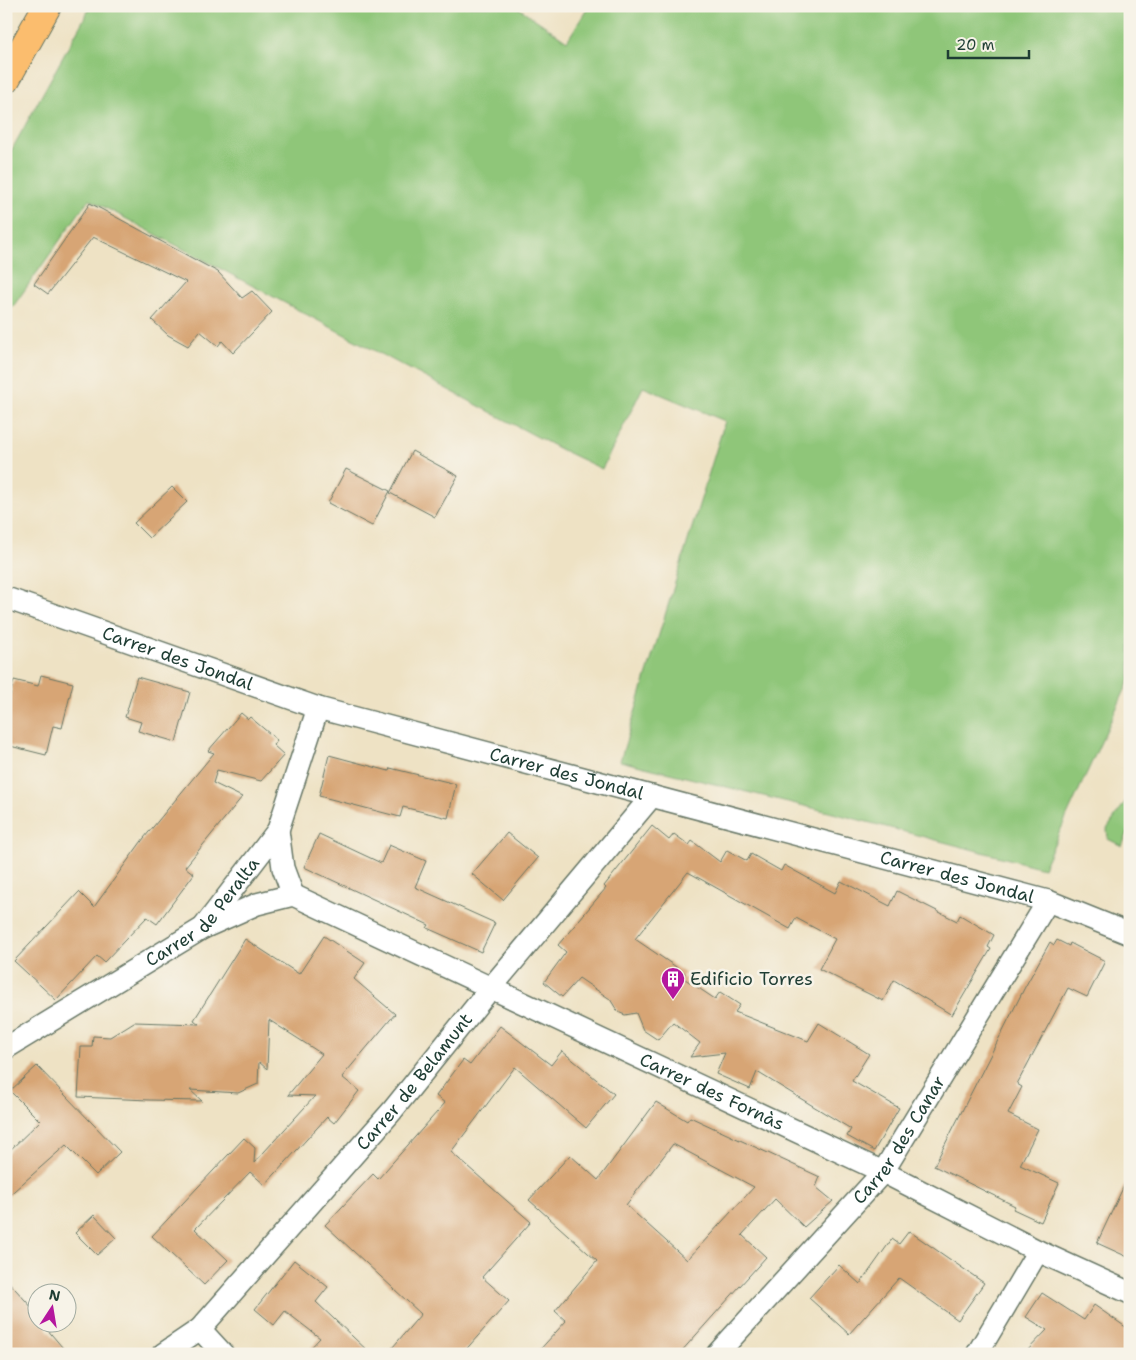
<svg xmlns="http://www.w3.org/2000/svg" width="1136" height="1360" font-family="'Shantell Sans',sans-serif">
	<rect width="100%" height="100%" fill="#f7f3e8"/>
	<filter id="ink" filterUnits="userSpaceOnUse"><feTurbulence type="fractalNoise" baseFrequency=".02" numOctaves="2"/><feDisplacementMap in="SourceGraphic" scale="10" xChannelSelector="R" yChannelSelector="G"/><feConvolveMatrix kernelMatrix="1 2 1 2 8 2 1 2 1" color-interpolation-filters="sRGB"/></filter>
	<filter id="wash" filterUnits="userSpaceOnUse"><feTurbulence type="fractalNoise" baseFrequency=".0096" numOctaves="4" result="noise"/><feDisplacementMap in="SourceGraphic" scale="20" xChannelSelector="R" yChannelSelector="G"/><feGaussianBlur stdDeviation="1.12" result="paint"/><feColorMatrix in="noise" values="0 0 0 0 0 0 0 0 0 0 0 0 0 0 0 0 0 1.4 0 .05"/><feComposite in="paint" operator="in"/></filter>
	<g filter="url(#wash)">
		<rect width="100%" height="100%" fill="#eee2c4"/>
		<g fill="#8fc679" stroke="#578256">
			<path d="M 91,6 L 516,6 L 567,41 L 589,6 L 1130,6 L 1130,679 L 1043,868 L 829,812 L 620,761 L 725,421 L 643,387 L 602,469 L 562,450 L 89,199 L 12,308 L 6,305 L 6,160 Z"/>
			<path d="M 1130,795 L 1130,828 L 1122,846 L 1108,839 L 1107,829 Z"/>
		</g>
		<g id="blocks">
			<g fill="#d7a574" fill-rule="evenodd">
				<path d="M 90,203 L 218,272 L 242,298 L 252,291 L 272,312 L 233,353 L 222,341 L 218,346 L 200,331 L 188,346 L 168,335 L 152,320 L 186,282 L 93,237 L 48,294 L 34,284 Z"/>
				<path d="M 412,451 L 458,476 L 435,517 L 390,493 Z"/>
				<path d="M 346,469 L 390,491 L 372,526 L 328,503 Z"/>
				<path d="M 172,487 L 187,502 L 149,538 L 134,523 Z"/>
				<path d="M 41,675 L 73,683 L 62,728 L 53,726 L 46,755 L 6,745 L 6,710 L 14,680 L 38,686 Z"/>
				<path d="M 137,677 L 190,692 L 176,742 L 138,731 L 141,722 L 125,717 Z"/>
				<path d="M 241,713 L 248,719 L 250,717 L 277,740 L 273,745 L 284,755 L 261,781 L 217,770 L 213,783 L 242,797 L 185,867 L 194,874 L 157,924 L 147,917 L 104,962 L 97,956 L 56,1000 L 14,961 L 79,892 L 94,907 L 144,838 L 214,753 L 208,751 Z"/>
				<path d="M 329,755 L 389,771 L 390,768 L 456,784 L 448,818 L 403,807 L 400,817 L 319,796 Z"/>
				<path d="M 652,826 L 669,840 L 674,834 L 689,845 L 692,841 L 720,862 L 727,850 L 747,861 L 751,854 L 781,871 L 784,865 L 835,893 L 841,881 L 890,906 L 897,891 L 957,921 L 960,915 L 994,935 L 988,947 L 991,949 L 952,1015 L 894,980 L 883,1001 L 819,969 L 835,939 L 796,918 L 790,929 L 688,872 L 635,939 L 685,973 L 682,977 L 715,999 L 720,992 L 740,1005 L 735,1012 L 808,1041 L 819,1023 L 869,1054 L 852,1081 L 899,1108 L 874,1151 L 847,1136 L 851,1129 L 757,1072 L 750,1089 L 716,1074 L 725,1053 L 690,1057 L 700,1043 L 673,1022 L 658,1040 L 643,1030 L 636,1013 L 625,1015 L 618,1012 L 610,999 L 579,978 L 562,997 L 544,982 L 566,952 L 558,945 L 606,888 L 604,886 Z"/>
				<path d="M 507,833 L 538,858 L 503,900 L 472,874 Z"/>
				<path d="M 319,834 L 381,863 L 389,845 L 426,861 L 415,887 L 495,923 L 481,952 L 427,928 L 429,925 L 304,867 Z"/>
				<path d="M 324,936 L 365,963 L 354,979 L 395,1014 L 342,1077 L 359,1091 L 334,1123 L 327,1117 L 265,1185 L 250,1172 L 195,1229 L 228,1260 L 204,1285 L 152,1236 L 244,1138 L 255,1148 L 254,1163 L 315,1096 L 288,1095 L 322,1054 L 269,1020 L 267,1069 L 259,1062 L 258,1084 L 238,1093 L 190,1090 L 202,1101 L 149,1100 L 78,1097 L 81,1047 L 92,1047 L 93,1036 L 110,1037 L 134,1022 L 199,1024 L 194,1020 L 245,939 L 299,974 Z"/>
				<path d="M 1057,940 L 1069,946 L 1070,943 L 1105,961 L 1087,997 L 1068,988 L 1017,1084 L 1022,1087 L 1008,1114 L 1038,1129 L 1020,1165 L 1059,1183 L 1041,1222 L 1013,1209 L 1015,1206 L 934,1166 L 1025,987 L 1050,942 L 1054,945 Z"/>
				<path d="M 500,1026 L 551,1065 L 562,1051 L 614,1094 L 586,1128 L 515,1067 L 451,1152 L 531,1222 L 482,1277 L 509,1301 L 462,1354 L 387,1354 L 421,1314 L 325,1225 L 373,1174 L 378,1179 L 445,1103 L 436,1096 L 463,1060 L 470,1065 Z"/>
				<path d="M 37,1066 L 120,1152 L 96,1175 L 66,1145 L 6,1198 L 6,1154 L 40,1121 L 10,1091 Z"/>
				<path d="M 656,1102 L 687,1121 L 690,1117 L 820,1177 L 816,1187 L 833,1201 L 804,1227 L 775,1199 L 742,1235 L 766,1257 L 679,1354 L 536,1354 L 566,1321 L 555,1311 L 597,1261 L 529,1200 L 570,1155 L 598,1180 ZM 673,1144 L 754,1187 L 687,1260 L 626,1205 Z"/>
				<path d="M 1130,1173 L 1130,1258 L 1097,1243 Z"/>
				<path d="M 94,1215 L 116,1238 L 97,1255 L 75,1233 Z"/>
				<path d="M 909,1231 L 984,1283 L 958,1320 L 899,1278 L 849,1334 L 809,1298 L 839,1265 L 860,1284 L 892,1239 L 899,1244 Z"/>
				<path d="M 294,1260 L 328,1287 L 316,1302 L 371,1354 L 305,1354 L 320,1338 L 285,1311 L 274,1325 L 255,1309 Z"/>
				<path d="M 6,1279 L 34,1310 L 36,1308 L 38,1322 L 47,1322 L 49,1325 L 46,1328 L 68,1354 L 6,1354 Z"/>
				<path d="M 1042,1293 L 1084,1320 L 1094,1305 L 1130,1330 L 1130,1354 L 1024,1354 L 1047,1330 L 1026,1317 Z"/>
			</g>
		</g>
	</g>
	<g filter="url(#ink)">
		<use href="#blocks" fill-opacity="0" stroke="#677766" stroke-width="1"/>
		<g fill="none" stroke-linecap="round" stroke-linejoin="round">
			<g stroke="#677766" stroke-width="24">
				<g id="minor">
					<path id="s1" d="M 6,598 L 318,708 L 1048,901 L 1130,934"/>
					<path d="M 278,830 L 283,868 L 293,895"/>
					<path id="s2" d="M 203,928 L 257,904 L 293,895 L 883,1172 L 1038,1251 L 1130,1293"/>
					<path id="s3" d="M 6,1048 L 203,928 L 278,830 L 318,708"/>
					<path d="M 200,1329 L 223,1354"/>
					<path id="s4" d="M 163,1354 L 200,1329 L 392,1111 L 490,989 L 652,796"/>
					<path id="s5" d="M 717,1354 L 883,1172 L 1048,901"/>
					<path d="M 977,1354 L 1038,1251"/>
				</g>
			</g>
			<g stroke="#677766" stroke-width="30">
				<path id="trunk" d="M 6,79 L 47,6"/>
			</g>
			<use href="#minor" stroke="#fff" stroke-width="21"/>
			<use href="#trunk" stroke="#fbbd6e" stroke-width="28"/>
		</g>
	</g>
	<defs>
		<g id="building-pin" transform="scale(1.25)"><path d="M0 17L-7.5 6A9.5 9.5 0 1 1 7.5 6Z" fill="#b5179e" stroke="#f7f3e8"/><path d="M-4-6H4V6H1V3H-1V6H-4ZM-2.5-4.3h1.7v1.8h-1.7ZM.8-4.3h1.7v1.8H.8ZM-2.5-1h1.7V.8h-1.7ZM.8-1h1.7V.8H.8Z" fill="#fff"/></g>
	</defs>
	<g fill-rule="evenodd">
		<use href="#building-pin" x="673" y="979"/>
	</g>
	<g text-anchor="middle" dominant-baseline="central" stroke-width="5" stroke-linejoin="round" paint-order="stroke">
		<g font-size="18" fill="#1f3d34" stroke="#f7f3e8">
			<text stroke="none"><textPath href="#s1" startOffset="182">Carrer des Jondal</textPath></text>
			<text stroke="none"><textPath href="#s1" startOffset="588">Carrer des Jondal</textPath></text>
			<text stroke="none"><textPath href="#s1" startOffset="992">Carrer des Jondal</textPath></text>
			<text stroke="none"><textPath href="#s3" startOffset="241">Carrer de Peralta</textPath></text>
			<text stroke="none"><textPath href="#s4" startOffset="372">Carrer de Belamunt</textPath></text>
			<text stroke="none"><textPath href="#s2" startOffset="559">Carrer des Fornàs</textPath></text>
			<text stroke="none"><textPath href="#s5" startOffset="282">Carrer des Canar</textPath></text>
		</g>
		<g font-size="18" fill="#1f3d34" stroke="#f7f3e8" text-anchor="start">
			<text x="690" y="979">Edificio Torres</text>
		</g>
	</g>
	<rect width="1136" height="1360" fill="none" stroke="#f7f3e8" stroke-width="25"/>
	<g transform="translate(52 1308) rotate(12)"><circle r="24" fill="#f7f3e8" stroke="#a1aaa0"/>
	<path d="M0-4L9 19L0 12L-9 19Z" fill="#b5179e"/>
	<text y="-8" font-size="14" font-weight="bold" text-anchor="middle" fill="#1f3d34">N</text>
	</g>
	<path d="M948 50v8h81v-8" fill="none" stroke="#1f3d34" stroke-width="2.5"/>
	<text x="956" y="50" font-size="15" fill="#1f3d34" stroke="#f7f3e8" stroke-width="4" paint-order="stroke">20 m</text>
</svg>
